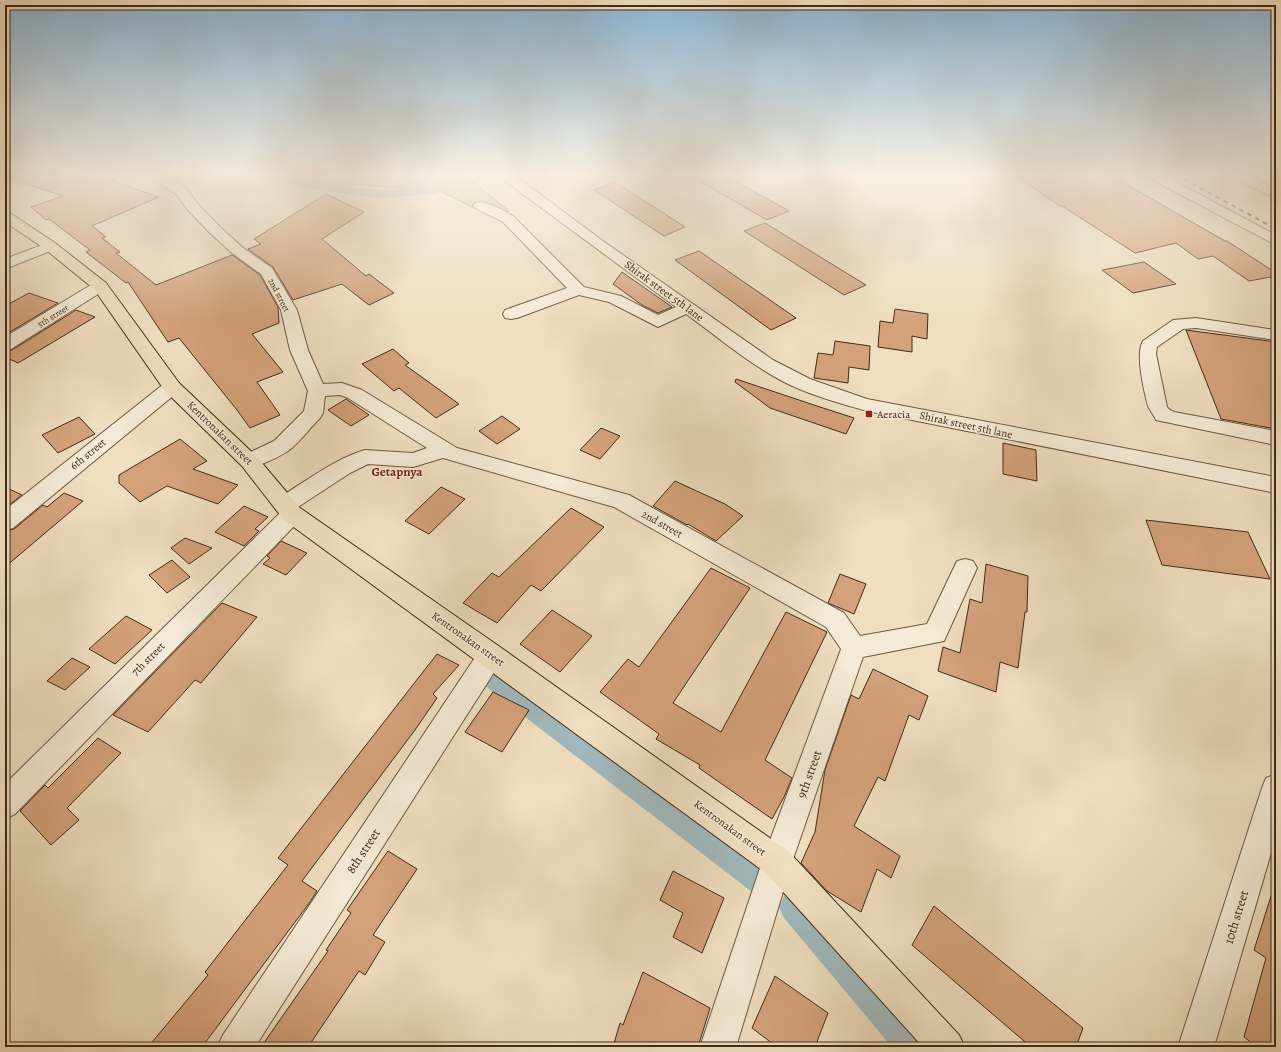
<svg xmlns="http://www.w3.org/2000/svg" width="1281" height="1052" font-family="Alegreya,serif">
	<rect width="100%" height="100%" fill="#efdebf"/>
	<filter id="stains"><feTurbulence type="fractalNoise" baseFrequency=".005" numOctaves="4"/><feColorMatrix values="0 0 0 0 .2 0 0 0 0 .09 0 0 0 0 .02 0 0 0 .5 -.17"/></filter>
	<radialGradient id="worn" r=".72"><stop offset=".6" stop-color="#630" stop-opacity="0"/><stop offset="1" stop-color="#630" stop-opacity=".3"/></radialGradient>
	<path fill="#bec08f" stroke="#807654" d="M 294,175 L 464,175 L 509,211 L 492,217 L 432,187 L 389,187 L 316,182 Z"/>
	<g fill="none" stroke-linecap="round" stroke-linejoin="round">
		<g fill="#a0b9be" fill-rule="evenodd">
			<path d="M 268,175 L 287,175 L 309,181 L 376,190 L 433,186 L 438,187 L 440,190 L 438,193 L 433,194 L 376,198 L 308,189 L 269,178 Z"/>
			<path d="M 494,666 L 503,670 L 774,870 L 779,881 L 774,892 L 763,897 L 752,892 L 485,686 L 481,678 L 485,670 Z"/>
			<path d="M 795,891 L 806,896 L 927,1035 L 933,1047 L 892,1047 L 784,918 L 779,907 L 784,896 Z"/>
		</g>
	</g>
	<g fill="#d3a17a" stroke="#422b18">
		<path d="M 8,175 L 96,175 L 159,197 L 92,226 L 106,237 L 102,238 L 120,252 L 116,253 L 156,285 L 232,255 L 260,275 L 278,307 L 279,323 L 252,334 L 283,372 L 257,382 L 280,415 L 250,428 L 237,410 L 179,338 L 168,342 L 128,282 L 126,283 L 86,252 L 90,250 L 49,219 L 46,220 L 31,207 L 63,196 L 8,178 Z"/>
		<path d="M 720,175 L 724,175 L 789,211 L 767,220 L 701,182 Z"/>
		<path d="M 1014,175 L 1110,175 L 1225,241 L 1227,241 L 1276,273 L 1276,276 L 1249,281 L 1213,256 L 1198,259 L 1176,243 L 1135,253 L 1062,206 L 1060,206 Z"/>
		<path d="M 615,182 L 685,227 L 664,236 L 594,190 Z"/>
		<path d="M 326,194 L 364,212 L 322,239 L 366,276 L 369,274 L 394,293 L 369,305 L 342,284 L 293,300 L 273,267 L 248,249 L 261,244 L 254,239 Z"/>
		<path d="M 765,223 L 866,285 L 844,295 L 744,231 Z"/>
		<path d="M 699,251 L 796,318 L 771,330 L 675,260 Z"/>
		<path d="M 1144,262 L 1176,284 L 1133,293 L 1102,270 Z"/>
		<path d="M 622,272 L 672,307 L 658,313 L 642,305 L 613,284 Z"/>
		<path d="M 29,293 L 58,303 L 5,335 L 5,306 Z"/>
		<path d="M 895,309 L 928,314 L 927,339 L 912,336 L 912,352 L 878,347 L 880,321 L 893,323 Z"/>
		<path d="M 76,310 L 95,317 L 18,363 L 5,357 L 5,351 L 12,350 Z"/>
		<path d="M 1186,330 L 1276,342 L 1276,429 L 1221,419 Z"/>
		<path d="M 835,341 L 870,346 L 869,370 L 849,367 L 848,383 L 814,378 L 818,353 L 833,355 Z"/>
		<path d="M 393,349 L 409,363 L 405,365 L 459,404 L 436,418 L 399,388 L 394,391 L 362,364 Z"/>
		<path d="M 736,379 L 820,407 L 854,418 L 846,434 L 770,408 L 735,382 Z"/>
		<path d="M 346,399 L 369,415 L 351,426 L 328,410 Z"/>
		<path d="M 502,416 L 520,429 L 497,444 L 479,431 Z"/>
		<path d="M 79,417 L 95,434 L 58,453 L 42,435 Z"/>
		<path d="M 601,428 L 620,436 L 600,459 L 580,450 Z"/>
		<path d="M 180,439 L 207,461 L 193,469 L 238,485 L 218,504 L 167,486 L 140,502 L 119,483 L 119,475 Z"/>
		<path d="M 1003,443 L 1036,450 L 1037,481 L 1003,474 Z"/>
		<path d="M 675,481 L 725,504 L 743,516 L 716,541 L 688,524 L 687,525 L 653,506 Z"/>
		<path d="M 5,487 L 22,495 L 5,508 Z"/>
		<path d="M 441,487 L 465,499 L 429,534 L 405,521 Z"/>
		<path d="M 64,493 L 83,501 L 5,567 L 5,531 L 14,529 L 43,505 L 47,507 Z"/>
		<path d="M 244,506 L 268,517 L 255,529 L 259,531 L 244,546 L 215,532 Z"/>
		<path d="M 571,508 L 604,527 L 541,591 L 531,585 L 497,623 L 463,603 L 492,573 L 499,577 Z"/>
		<path d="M 1146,520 L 1248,532 L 1270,579 L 1162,565 Z"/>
		<path d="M 185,538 L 212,548 L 189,564 L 171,548 Z"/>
		<path d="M 281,541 L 307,553 L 286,575 L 263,564 L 270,558 L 267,556 Z"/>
		<path d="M 172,560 L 190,577 L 167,593 L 149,575 Z"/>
		<path d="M 986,564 L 1028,576 L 1027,612 L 1025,612 L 1018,668 L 1000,662 L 996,692 L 938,671 L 943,647 L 960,653 L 970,599 L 982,603 Z"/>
		<path d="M 711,568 L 750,588 L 673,703 L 721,732 L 786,612 L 827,632 L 765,760 L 792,778 L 784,797 L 772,819 L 699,768 L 700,765 L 656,739 L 659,734 L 600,692 L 628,659 L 639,667 Z"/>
		<path d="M 840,574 L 866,584 L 854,614 L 828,603 Z"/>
		<path d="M 222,603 L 257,617 L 201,683 L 195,680 L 148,732 L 113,715 Z"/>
		<path d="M 552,610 L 592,636 L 560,672 L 520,644 Z"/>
		<path d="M 126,616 L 152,630 L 115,664 L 89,649 Z"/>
		<path d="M 437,654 L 459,665 L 433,694 L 437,698 L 415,730 L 302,881 L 317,891 L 310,902 L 202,1047 L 148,1047 L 208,975 L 205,972 L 288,865 L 278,858 Z"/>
		<path d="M 72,658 L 90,667 L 65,690 L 47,681 Z"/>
		<path d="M 873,669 L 928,696 L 919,720 L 909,715 L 885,781 L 878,777 L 854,826 L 900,856 L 891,878 L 877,869 L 861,912 L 827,891 L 801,863 L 815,832 L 825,770 L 851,695 L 859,699 Z"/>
		<path d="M 493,692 L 529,710 L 502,752 L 465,732 Z"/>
		<path d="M 98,738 L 121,753 L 67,808 L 79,820 L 51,845 L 20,811 L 45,785 L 48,788 Z"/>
		<path d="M 388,851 L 417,869 L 373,935 L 385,942 L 365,975 L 359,971 L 308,1047 L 261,1047 L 328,951 L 326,950 L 351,913 L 347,910 Z"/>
		<path d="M 673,871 L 724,898 L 702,953 L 673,937 L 683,913 L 660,900 Z"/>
		<path d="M 1272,893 L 1276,894 L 1276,1047 L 1257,1047 L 1244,1037 L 1266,958 L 1254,950 Z"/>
		<path d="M 934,906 L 1083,1028 L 1076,1047 L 1031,1047 L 912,945 Z"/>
		<path d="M 643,972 L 710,1008 L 698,1047 L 613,1047 L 620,1023 L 623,1025 Z"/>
		<path d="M 775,976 L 828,1013 L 815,1047 L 777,1047 L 752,1028 Z"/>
	</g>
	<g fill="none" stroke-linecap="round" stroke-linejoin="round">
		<g stroke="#6d5842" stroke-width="2">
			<g id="minor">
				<path d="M 149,175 L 164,175 L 186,188 L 197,203 L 220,227 L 242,247 L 272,268 L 297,310 L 308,350 L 323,384 L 342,383 L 362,390 L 457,448 L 629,495 L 844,613 L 860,636 L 927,624 L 957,561 L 965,559 L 973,561 L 977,568 L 944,641 L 863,657 L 792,862 L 736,1047 L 700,1047 L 762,862 L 841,649 L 826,627 L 614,507 L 443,458 L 413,467 L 368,464 L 350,473 L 298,507 L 303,514 L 300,520 L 15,814 L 5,819 L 5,784 L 281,512 L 277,511 L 274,505 L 277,499 C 305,482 334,459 365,450 L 413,453 L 427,448 L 348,398 L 340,395 L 325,396 L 323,413 L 320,418 C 310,428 299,443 288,451 C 277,458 254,470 242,466 L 239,461 L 242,456 L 274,441 L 304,411 L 308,391 L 290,350 L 281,310 L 261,274 L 232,253 L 210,233 L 187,209 L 176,194 L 150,178 Z"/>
				<path d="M 500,175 L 514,175 L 603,241 L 773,360 L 810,379 L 867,399 L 1276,477 L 1276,493 L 867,411 C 839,403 810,395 784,382 C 749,364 718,337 686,314 L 658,327 L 609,302 L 579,295 L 517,318 L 511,319 L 505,318 L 503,314 L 505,310 L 567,288 L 503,222 C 497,218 476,210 473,206 L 475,203 C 488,200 502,210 513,216 L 584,287 L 621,296 L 658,315 L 676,307 L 501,178 Z"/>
				<path d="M 1147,175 L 1163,175 L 1276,235 L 1276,245 L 1149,178 Z"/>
				<path d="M 1231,175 L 1247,175 L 1276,189 L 1276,198 L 1233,178 Z"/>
				<path d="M 50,242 L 55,243 L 57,246 L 55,249 L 5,269 L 5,259 Z"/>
				<path d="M 100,281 L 106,283 L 108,286 L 106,289 L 11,349 L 5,350 L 5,337 L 94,283 Z"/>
				<path d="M 1196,318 L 1276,330 L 1276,340 L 1196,328 L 1183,329 L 1157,347 L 1156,354 L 1167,407 L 1170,410 L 1174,412 L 1276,431 L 1276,445 L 1156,420 C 1154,415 1150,411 1148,406 C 1144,391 1135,353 1143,341 L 1173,320 Z"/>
				<path d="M 172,381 L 179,383 L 181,387 L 179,391 L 13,528 L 5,530 L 5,510 L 165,383 Z"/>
				<path d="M 491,644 L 500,647 L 504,655 L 500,663 L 255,1047 L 217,1047 L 223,1035 L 482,647 Z"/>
				<path d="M 1276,774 L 1276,836 L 1214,1047 L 1178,1047 L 1262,788 L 1266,778 Z"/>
			</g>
		</g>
		<g stroke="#422b18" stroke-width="2">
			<path id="major" d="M 5,212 L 10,213 L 55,243 L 106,283 L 179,383 L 256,456 L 300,508 L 500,647 L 788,851 L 959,1035 L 965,1047 L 923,1047 L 766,873 L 284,520 L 242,466 L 165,391 L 94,289 L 45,249 L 5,222 Z"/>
		</g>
		<use href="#minor" fill="#f5ead5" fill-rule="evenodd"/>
		<use href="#major" fill="#efdebf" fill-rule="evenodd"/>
		<path stroke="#422b18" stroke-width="2" stroke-dasharray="4.5 4.5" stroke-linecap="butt" d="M 1176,175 L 1276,229"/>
	</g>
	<linearGradient id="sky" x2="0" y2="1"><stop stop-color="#8bb6d7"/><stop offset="0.54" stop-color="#f8f0e2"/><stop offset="1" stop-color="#f8f0e2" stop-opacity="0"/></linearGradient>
	<rect width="1281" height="322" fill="url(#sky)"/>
	<rect fill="#8f2418" stroke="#f5ead5" stroke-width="1.5" x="865" y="410" width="8" height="8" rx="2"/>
	<g text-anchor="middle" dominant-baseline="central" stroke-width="3" stroke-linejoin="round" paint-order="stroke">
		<g font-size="9" fill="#422b18" stroke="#f5ead5">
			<text transform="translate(279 295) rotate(62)">2nd street</text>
			<text transform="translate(53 316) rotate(-32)">5th street</text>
		</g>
		<g font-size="11" fill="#422b18" stroke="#f5ead5">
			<text transform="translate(664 291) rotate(36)">Shirak street 5th lane</text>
			<text transform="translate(966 425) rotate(12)">Shirak street 5th lane</text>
			<text transform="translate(220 433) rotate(44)">Kentronakan street</text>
			<text transform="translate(88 454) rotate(-39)">6th street</text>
			<text transform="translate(662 524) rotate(29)">2nd street</text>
			<text transform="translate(468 639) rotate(35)">Kentronakan street</text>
			<text transform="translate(148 659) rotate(-45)">7th street</text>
			<text transform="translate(730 828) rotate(36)">Kentronakan street</text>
		</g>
		<g font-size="11" fill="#422b18" stroke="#f5ead5" text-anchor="start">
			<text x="877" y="414">Aeracia</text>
		</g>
		<g font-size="13" font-weight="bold" fill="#7a1f14" stroke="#f5ead5">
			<text x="397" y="471">Getapnya</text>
		</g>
		<g font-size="13" fill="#422b18" stroke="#f5ead5">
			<text transform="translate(809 774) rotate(-70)">9th street</text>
			<text transform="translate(363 851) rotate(-57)">8th street</text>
			<text transform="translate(1236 917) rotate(-73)">10th street</text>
		</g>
	</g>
	<rect width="1281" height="1052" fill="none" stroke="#efdebf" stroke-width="20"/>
	<rect x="6" y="6" width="1269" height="1040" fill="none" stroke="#422b18" stroke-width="2"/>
	<rect x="10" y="10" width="1261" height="1032" fill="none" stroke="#422b18"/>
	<rect width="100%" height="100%" filter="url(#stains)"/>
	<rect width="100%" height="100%" fill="url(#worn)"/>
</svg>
